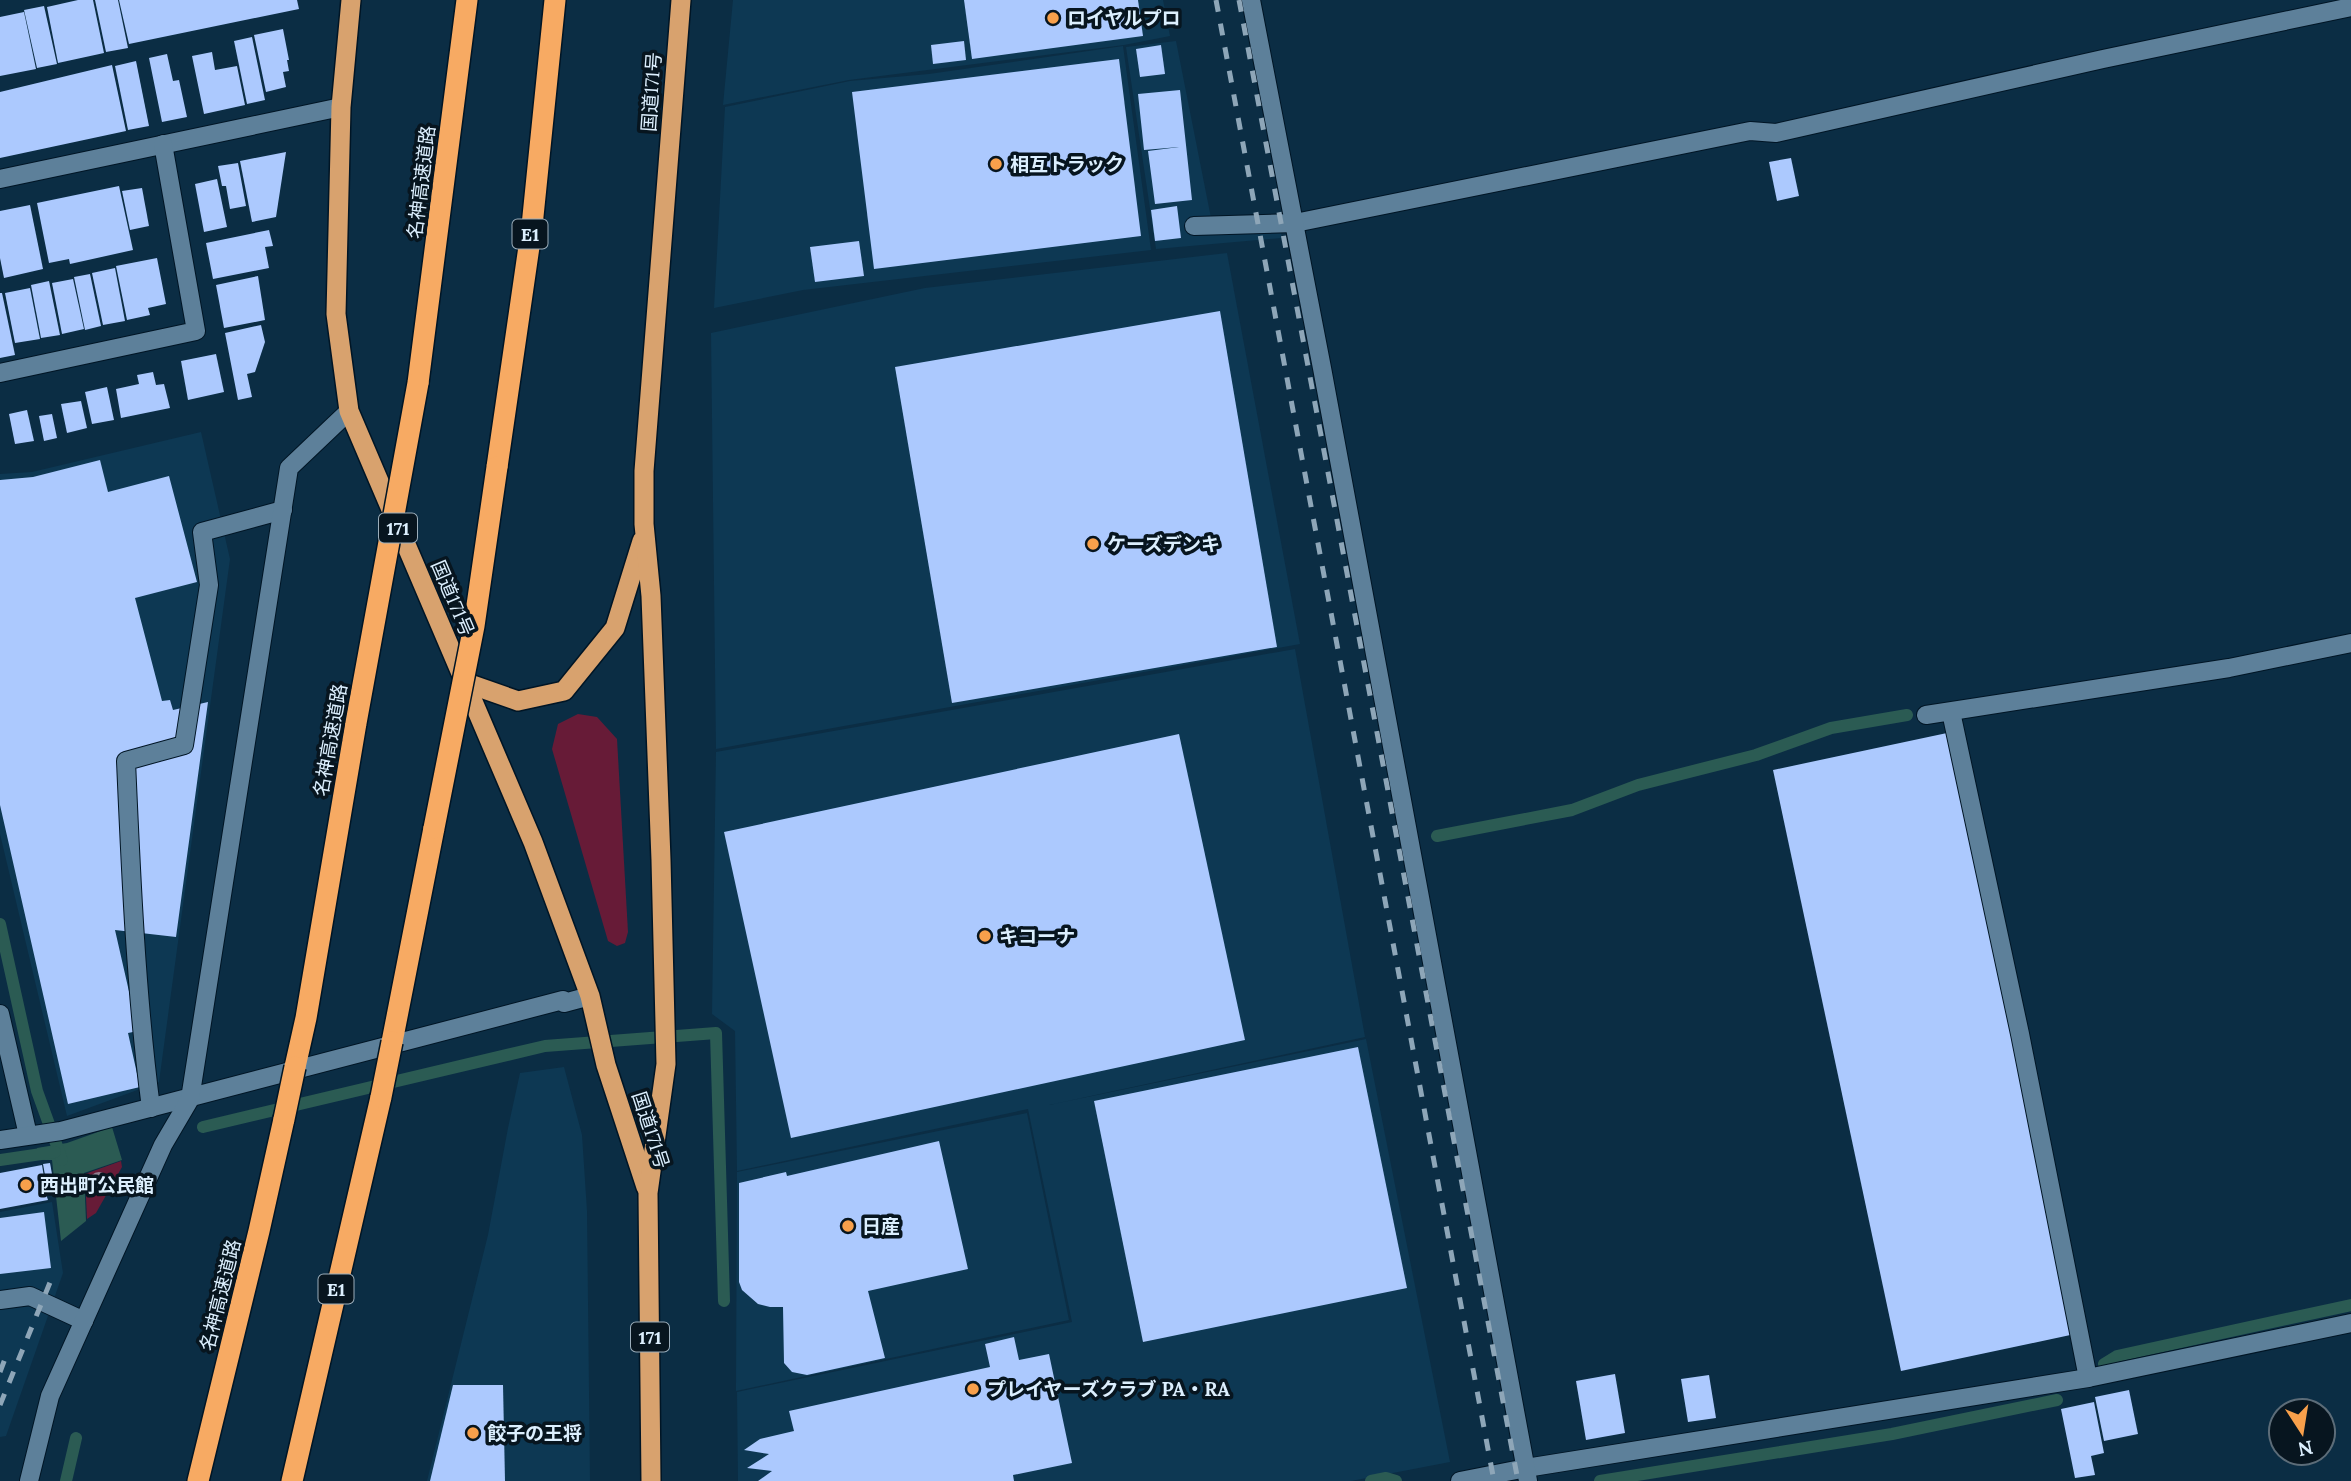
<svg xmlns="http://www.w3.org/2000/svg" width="2351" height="1481" font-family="Lora,'Noto Sans JP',serif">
	<rect width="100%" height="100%" fill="#0b2d44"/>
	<g fill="#0d3853">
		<path d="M 733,0 L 1163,0 L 1170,36 L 1124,45 L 849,80 L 723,105 Z"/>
		<path d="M 1176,41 L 1211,218 L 1278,216 L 1282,238 L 1156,249 L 1126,47 Z"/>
		<path d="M 1123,46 L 1151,250 L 803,290 L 714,308 L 725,107 L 850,81 L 929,74 Z"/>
		<path d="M 1227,253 L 1300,644 L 716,749 L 711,333 L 925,288 Z"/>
		<path d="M 201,432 L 230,559 L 159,1082 L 67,1116 L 0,834 L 0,474 L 32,472 Z"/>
		<path d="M 1295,649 L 1365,1037 L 1049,1105 L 1366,1039 L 1450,1462 L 1351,1481 L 738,1481 L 737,1392 L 1072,1322 L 1028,1109 L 737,1171 L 735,1031 L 712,1014 L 716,752 Z"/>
		<path d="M 564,1067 L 582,1135 L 587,1211 L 590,1481 L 427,1481 L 488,1235 L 508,1128 L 520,1073 Z"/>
		<path d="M 1027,1113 L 1069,1320 L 736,1391 L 737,1172 Z"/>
		<path d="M 52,1202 L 63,1273 L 6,1436 L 0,1437 L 0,1212 Z"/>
	</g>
	<g fill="#671b37">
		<path d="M 578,714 L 597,717 L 617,739 L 628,932 L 625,943 L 617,946 L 608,941 L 552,749 L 558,724 Z"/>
		<path d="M 121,1161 L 122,1167 L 96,1213 L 87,1219 L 85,1174 Z"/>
	</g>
	<path fill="#2b5b53" d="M 112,1127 L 122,1160 L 84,1173 L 86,1221 L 61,1241 L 52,1160 L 40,1160 L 37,1148 L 67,1143 Z"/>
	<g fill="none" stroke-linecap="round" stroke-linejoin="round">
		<g stroke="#2b5b53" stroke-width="12">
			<path d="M 1437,836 L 1572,810 L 1638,785 L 1756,755 L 1831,728 L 1907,715"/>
			<path d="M 0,924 L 37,1091 L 62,1160"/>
			<path d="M 203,1127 L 545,1046 L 716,1033 L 724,1301"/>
			<path d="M 0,1160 L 55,1152"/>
			<path d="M 2104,1364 L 2117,1356 L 2351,1305"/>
			<path d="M 66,1481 L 76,1438"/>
			<path d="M 1371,1481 L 1386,1478 L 1396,1481"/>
			<path d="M 1600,1481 L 1892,1434 L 2057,1400"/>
		</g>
	</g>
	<g fill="#acc9fe">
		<path d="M 78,0 L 93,0 L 104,53 L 58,63 L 47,7 Z"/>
		<path d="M 95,0 L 118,0 L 128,48 L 106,52 Z"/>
		<path d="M 119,0 L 297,0 L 299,9 L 129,44 Z"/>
		<path d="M 964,0 L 1138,0 L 1143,36 L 972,59 Z"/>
		<path d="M 44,6 L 57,64 L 37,68 L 24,10 Z"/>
		<path d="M 24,12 L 36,69 L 0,76 L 0,17 Z"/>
		<path d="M 283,29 L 289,60 L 287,60 L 289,71 L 283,72 L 286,87 L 266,92 L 254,35 Z"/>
		<path d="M 252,37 L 265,100 L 247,104 L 234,41 Z"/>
		<path d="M 964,41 L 966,60 L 933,64 L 931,45 Z"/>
		<path d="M 1161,45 L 1165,74 L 1140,77 L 1136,49 Z"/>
		<path d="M 212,52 L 215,70 L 237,66 L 245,105 L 204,114 L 192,56 Z"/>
		<path d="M 167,54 L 173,81 L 179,80 L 187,117 L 162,122 L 149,58 Z"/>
		<path d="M 1119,59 L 1141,236 L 874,269 L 852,92 Z"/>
		<path d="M 136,61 L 149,126 L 128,130 L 115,66 Z"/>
		<path d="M 112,65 L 126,131 L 0,158 L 0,92 Z"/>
		<path d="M 1180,90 L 1192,200 L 1155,204 L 1148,151 L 1179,147 L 1144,150 L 1138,94 Z"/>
		<path d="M 286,152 L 276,217 L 252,222 L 240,161 Z"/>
		<path d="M 1791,158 L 1799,196 L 1777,201 L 1769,162 Z"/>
		<path d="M 238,163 L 246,206 L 230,209 L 226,186 L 222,186 L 218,166 Z"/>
		<path d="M 217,179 L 227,227 L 204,232 L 195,184 Z"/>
		<path d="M 119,186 L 133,250 L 70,264 L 69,259 L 49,263 L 37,203 Z"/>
		<path d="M 142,188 L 149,226 L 130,230 L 122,191 Z"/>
		<path d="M 30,205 L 43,269 L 4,278 L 0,258 L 0,211 Z"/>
		<path d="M 1177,206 L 1181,238 L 1155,241 L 1151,210 Z"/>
		<path d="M 269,230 L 273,246 L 265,247 L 269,268 L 213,279 L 206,243 Z"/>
		<path d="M 859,241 L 864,276 L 815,282 L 810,247 Z"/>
		<path d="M 157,258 L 166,304 L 148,308 L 150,315 L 127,320 L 116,266 Z"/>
		<path d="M 115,268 L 125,321 L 103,325 L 92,273 Z"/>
		<path d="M 90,274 L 101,326 L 85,330 L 74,277 Z"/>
		<path d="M 258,276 L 265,320 L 224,328 L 216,285 Z"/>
		<path d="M 73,279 L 84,329 L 62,334 L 52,283 Z"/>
		<path d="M 49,281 L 60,335 L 41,338 L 31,285 Z"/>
		<path d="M 30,288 L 40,339 L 15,343 L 5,293 Z"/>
		<path d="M 0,293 L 2,293 L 15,355 L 0,358 Z"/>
		<path d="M 1220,311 L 1277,647 L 952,703 L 895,367 Z"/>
		<path d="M 261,325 L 265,342 L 255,372 L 247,374 L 252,397 L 238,400 L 225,333 Z"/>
		<path d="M 216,354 L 224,392 L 188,400 L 181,361 Z"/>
		<path d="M 153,372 L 156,385 L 164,384 L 170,408 L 121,418 L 116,389 L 139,384 L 137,375 Z"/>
		<path d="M 107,387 L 114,420 L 92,424 L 85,392 Z"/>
		<path d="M 81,401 L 87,428 L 67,433 L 61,404 Z"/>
		<path d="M 27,410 L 34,441 L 15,444 L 9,414 Z"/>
		<path d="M 52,414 L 57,438 L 44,441 L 39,416 Z"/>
		<path d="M 100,460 L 108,492 L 169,476 L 197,582 L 135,598 L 162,701 L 170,700 L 173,710 L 208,702 L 176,937 L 115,930 L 138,1031 L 128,1033 L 140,1087 L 68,1104 L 0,805 L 0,480 L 33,477 Z"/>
		<path d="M 1947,733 L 2075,1334 L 1901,1371 L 1773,770 Z"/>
		<path d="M 1179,734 L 1245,1040 L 791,1138 L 724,832 Z"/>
		<path d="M 1358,1047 L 1407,1288 L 1143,1342 L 1094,1101 Z"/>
		<path d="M 939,1141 L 968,1269 L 868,1291 L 885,1358 L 807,1375 L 792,1372 L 784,1363 L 783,1307 L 770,1307 L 758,1304 L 742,1290 L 739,1282 L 739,1183 L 786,1172 L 787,1176 Z"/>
		<path d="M 50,1163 L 52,1174 L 45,1175 L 43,1164 Z"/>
		<path d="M 42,1165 L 44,1177 L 50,1175 L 53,1193 L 46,1194 L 48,1200 L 0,1209 L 0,1173 Z"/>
		<path d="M 44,1212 L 51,1268 L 0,1274 L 0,1218 Z"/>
		<path d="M 1014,1337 L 1019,1360 L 1049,1354 L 1072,1463 L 1013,1475 L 1014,1481 L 758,1481 L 772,1471 L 747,1468 L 769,1454 L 744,1450 L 760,1439 L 794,1431 L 789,1411 L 990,1367 L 985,1344 Z"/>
		<path d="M 1615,1374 L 1625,1433 L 1586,1440 L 1576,1381 Z"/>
		<path d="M 1709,1375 L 1716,1418 L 1688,1422 L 1681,1379 Z"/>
		<path d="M 453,1385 L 503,1385 L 505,1481 L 430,1481 Z"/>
		<path d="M 2129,1390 L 2138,1434 L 2104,1441 L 2095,1397 Z"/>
		<path d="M 2094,1402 L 2104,1453 L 2091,1456 L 2095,1475 L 2075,1478 L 2061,1409 Z"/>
	</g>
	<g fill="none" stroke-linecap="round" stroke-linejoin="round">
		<g stroke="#001525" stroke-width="20">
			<g id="service">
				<path d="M 1194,226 L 1295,223"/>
				<path d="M 151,1108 C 136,993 131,876 126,761 L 184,745 L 209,585 L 202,532 L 283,510"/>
				<path d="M 0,1300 L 30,1296 L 84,1321"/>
			</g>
		</g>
		<g stroke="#001525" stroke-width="20">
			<g id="minor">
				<path d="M 0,179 L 341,107"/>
				<path d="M 1295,223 L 1750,131 L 1776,133 L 2103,59 L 2351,7"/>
				<path d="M 0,373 L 196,331 L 163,144"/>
				<path d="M 1951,712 L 2020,1034 L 2088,1378"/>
				<path d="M 1926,715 L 2229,668 L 2351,643"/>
				<path d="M 0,1014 L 28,1135"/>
				<path d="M 0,1140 L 61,1131 L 563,1000 L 564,1003 L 590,996"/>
				<path d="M 1460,1481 L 1526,1468 L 2088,1378 L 2351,1323"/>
			</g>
		</g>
		<g stroke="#001525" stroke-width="20">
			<g id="tertiary">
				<path d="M 1251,0 L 1322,368 L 1528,1481"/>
				<path d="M 29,1481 L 50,1396 L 163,1145 L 190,1099 L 289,468 L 349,411"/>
			</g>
		</g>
		<g stroke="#001525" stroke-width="22">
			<g id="trunk">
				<path d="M 351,0 L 341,107 L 336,314 L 349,411 L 533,842 L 590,996 L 606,1065 L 646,1187"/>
				<path d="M 464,682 L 518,701 L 564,691 L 615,628 L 642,541"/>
				<path d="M 651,1481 L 648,1193 L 666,1064 L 661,860 L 651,596 L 644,524 L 644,471 L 681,0"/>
			</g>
		</g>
		<g stroke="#001525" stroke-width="24">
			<g id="motorway">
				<path d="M 418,383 L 467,0"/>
				<path d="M 497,467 L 532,226 L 555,0"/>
				<path d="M 392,1042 L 434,828"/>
				<path d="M 295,1067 L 306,1018 L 356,723"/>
				<path d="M 198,1481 L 259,1231 L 284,1119"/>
				<path d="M 292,1481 L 381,1097"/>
			</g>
		</g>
		<use href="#service" stroke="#5d809a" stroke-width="18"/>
		<use href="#minor" stroke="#5d809a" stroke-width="18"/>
		<use href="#tertiary" stroke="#5d809a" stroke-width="18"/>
		<use href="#trunk" stroke="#d8a26e" stroke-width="19"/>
		<use href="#motorway" stroke="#f7aa63" stroke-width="21"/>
		<g stroke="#8ea6b8" stroke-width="5" stroke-dasharray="12 12" stroke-linecap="butt">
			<path d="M 1216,0 L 1494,1481"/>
			<path d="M 1239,0 L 1518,1481"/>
			<path d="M 0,1372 L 6,1356"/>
			<path d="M 0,1405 L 51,1280"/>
		</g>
		<g stroke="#001525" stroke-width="24" stroke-linecap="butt">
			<g id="motorway-bridge">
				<path d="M 356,723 L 418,383"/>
				<path d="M 434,828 L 474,626 L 497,467"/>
				<path d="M 381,1097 L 392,1042"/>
				<path d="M 284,1119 L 295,1067"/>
			</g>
		</g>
		<use href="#motorway-bridge" stroke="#f7aa63" stroke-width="21"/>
	</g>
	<circle fill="#908092" cx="99" cy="1182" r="10"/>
	<g fill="#f8a04b" stroke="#07151f" stroke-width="2.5">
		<circle cx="1053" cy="18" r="7"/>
		<circle cx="996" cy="164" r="7"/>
		<circle cx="1093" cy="544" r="7"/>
		<circle cx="985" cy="936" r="7"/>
		<circle cx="26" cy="1185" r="7"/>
		<circle cx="848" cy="1226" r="7"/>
		<circle cx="973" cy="1389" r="7"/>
		<circle cx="473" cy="1433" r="7"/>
	</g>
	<g text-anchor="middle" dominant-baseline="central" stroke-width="7" stroke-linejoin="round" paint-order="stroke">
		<g fill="#07151f" stroke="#9caebb" stroke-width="2">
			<rect x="512.5" y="219.5" width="35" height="29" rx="5"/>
			<rect x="379" y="513.5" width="38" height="29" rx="5"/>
			<rect x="318.5" y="1274.5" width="35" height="29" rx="5"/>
			<rect x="631" y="1322.5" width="38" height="29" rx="5"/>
		</g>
		<g font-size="18" font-weight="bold" fill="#dceffe">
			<text x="530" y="234">E1</text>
			<text x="398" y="528">171</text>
			<text x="336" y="1289">E1</text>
			<text x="650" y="1337">171</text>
		</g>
		<g font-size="19" font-weight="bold" fill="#dceffe" stroke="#07151f" text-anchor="start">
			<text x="1067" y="18">ロイヤルプロ</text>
			<text x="1010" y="164">相互トラック</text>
			<text x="1107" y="544">ケーズデンキ</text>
			<text x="999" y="936">キコーナ</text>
			<text x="40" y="1185">西出町公民館</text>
			<text x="862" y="1226">日産</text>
			<text x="987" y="1389">プレイヤーズクラブ PA・RA</text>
			<text x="487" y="1433">餃子の王将</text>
		</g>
		<g font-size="19" fill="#dceffe" stroke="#07151f">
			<text transform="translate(651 92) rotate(-86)">国道171号</text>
			<text transform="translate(421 182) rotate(-83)">名神高速道路</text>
			<text transform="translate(453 598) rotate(67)">国道171号</text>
			<text transform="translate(330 740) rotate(-80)">名神高速道路</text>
			<text transform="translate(651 1130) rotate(72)">国道171号</text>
			<text transform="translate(220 1295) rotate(-76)">名神高速道路</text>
		</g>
	</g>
	<g transform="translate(2302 1432) rotate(168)"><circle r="33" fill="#07151f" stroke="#5c6c78" stroke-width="2"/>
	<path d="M0-5L12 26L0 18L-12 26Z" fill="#f8a04b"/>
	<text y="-10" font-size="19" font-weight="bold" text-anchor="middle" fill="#dceffe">N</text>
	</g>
</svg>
